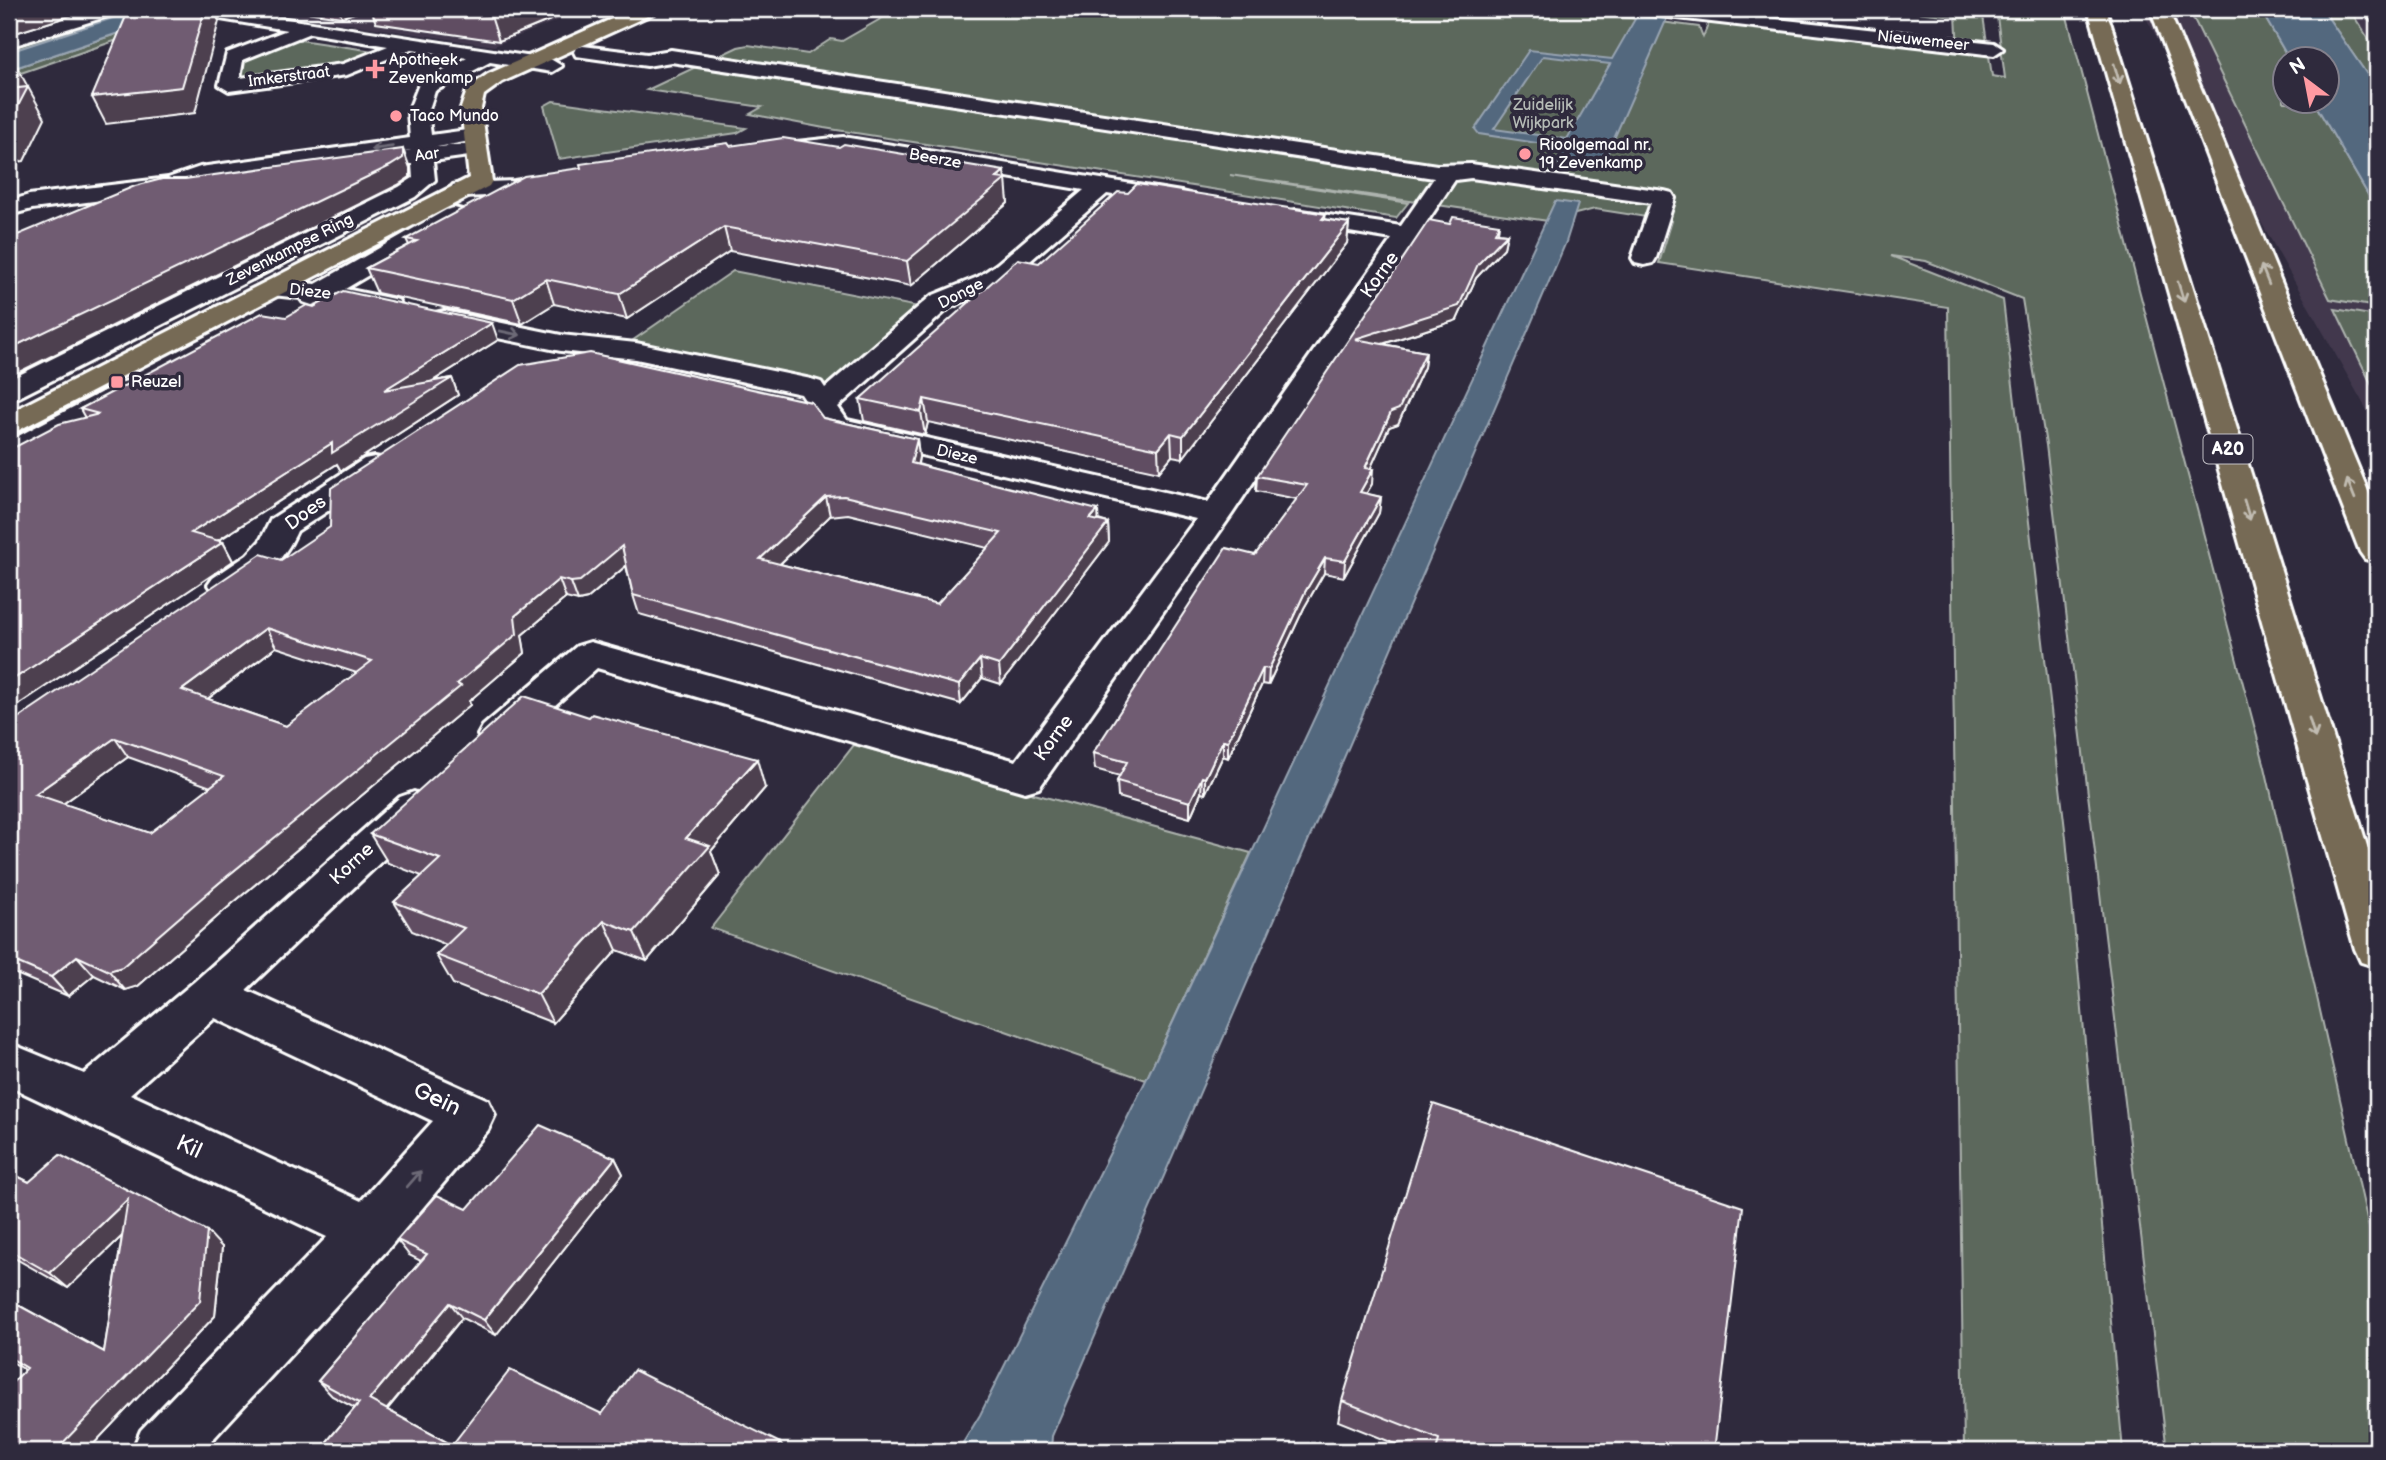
<svg xmlns="http://www.w3.org/2000/svg" width="2386" height="1460" font-family="'Balsamiq Sans',sans-serif">
	<rect width="100%" height="100%" fill="#2f2a3d"/>
	<filter id="ink" filterUnits="userSpaceOnUse"><feTurbulence type="fractalNoise" baseFrequency=".0143" numOctaves="2"/><feDisplacementMap in="SourceGraphic" scale="14" xChannelSelector="R" yChannelSelector="G"/><feConvolveMatrix kernelMatrix="1 2 1 2 8 2 1 2 1" color-interpolation-filters="sRGB"/></filter>
	<g filter="url(#ink)">
		<g fill="#42394d" fill-rule="evenodd">
			<path d="M 248,9 L 586,9 L 494,46 Z"/>
			<path d="M 2141,9 L 2377,9 L 2377,428 ZM 2284,60 L 2326,60 L 2326,102 L 2284,102 Z"/>
		</g>
		<g fill="#5b675c" stroke="#adb3ae" stroke-width="2">
			<path d="M 127,9 L 150,13 L 135,17 L 122,15 L 9,52 L 9,44 L 110,11 Z"/>
			<path d="M 898,9 L 1562,9 L 1699,27 L 1703,37 L 1710,20 L 1958,49 L 1956,16 L 1884,9 L 1982,9 L 1992,76 L 2005,78 L 1996,9 L 2065,9 L 2265,767 L 2377,1263 L 2377,1451 L 2167,1451 L 2046,445 L 2022,299 L 1926,261 L 1891,256 L 2003,300 L 2066,838 L 2123,1451 L 1964,1451 L 1948,307 L 1659,263 L 1672,221 L 1595,209 L 1548,221 L 1230,175 L 1408,203 L 1396,218 L 824,128 L 750,114 L 762,107 L 647,90 L 738,47 L 748,45 L 808,54 L 831,39 L 842,41 Z"/>
			<path d="M 2189,9 L 2260,9 L 2289,59 L 2284,60 L 2284,102 L 2314,102 L 2377,210 L 2377,307 L 2330,299 Z"/>
			<path d="M 2322,9 L 2349,9 L 2374,47 L 2377,47 L 2377,89 Z"/>
			<path d="M 155,21 L 173,21 L 9,77 L 9,70 Z"/>
			<path d="M 287,38 L 373,51 L 329,68 L 247,78 L 235,75 L 240,56 Z"/>
			<path d="M 553,101 L 746,128 L 737,133 L 559,159 L 544,106 Z"/>
			<path d="M 733,271 L 924,308 L 834,385 L 629,343 Z"/>
			<path d="M 2335,309 L 2377,316 L 2377,396 Z"/>
			<path d="M 854,745 L 1251,853 L 1146,1080 L 711,928 Z"/>
		</g>
		<g fill="#53687e" stroke="#98a4b2" stroke-width="2" fill-rule="evenodd">
			<path d="M 2260,9 L 2322,9 L 2377,89 L 2377,210 L 2314,102 L 2326,102 L 2326,60 L 2289,59 Z"/>
			<path d="M 1639,12 L 1668,16 L 1602,166 L 1557,164 L 1563,147 L 1479,134 L 1475,129 L 1529,50 L 1612,59 ZM 1543,56 L 1610,64 L 1567,139 L 1494,129 Z"/>
			<path d="M 122,15 L 157,20 L 9,70 L 9,52 Z"/>
			<path d="M 1555,201 L 1578,204 L 1566,242 L 1052,1436 L 1051,1451 L 958,1451 L 980,1415 L 1146,1080 Z"/>
		</g>
		<g fill="none" stroke-linecap="round" stroke-linejoin="round">
			<g stroke="#fff" stroke-width="6">
				<g id="minor">
					<path d="M 95,9 L 121,9 L 118,13 L 9,47 L 9,36 Z"/>
					<path d="M 181,9 L 222,9 L 552,60 L 562,66 L 552,72 L 490,62 L 435,91 L 428,112 L 431,135 L 474,129 L 481,131 L 485,135 L 481,139 L 432,148 L 475,143 L 483,144 L 486,149 L 483,154 L 433,161 L 435,180 L 415,197 L 19,397 L 9,400 L 9,380 L 399,187 L 413,178 L 412,164 L 392,164 L 389,159 L 392,154 L 411,150 L 204,180 L 201,181 L 217,182 L 220,187 L 217,192 L 194,196 L 172,191 L 32,209 L 9,215 L 9,201 L 29,195 L 168,178 L 200,167 L 410,138 L 408,112 L 419,84 L 467,58 L 412,49 L 347,75 L 229,91 L 219,85 L 227,53 L 287,30 L 190,14 ZM 310,33 L 388,46 L 343,64 L 240,78 L 243,60 Z"/>
					<path d="M 1634,9 L 1687,9 L 1994,43 L 2003,49 L 1994,55 L 1643,14 Z"/>
					<path d="M 2363,9 L 2377,9 L 2377,21 L 2371,20 Z"/>
					<path d="M 583,46 L 647,54 L 671,50 L 1437,165 L 1471,164 L 1664,191 L 1672,193 L 1675,198 L 1656,258 L 1653,263 L 1644,265 L 1635,263 L 1632,258 L 1651,203 L 1471,178 L 1455,180 L 1232,514 L 1039,788 L 1025,792 L 597,668 L 511,744 L 497,748 L 483,744 L 478,735 L 483,726 L 577,646 L 590,642 L 1016,761 L 1196,519 L 827,433 L 801,394 L 636,359 L 561,351 L 444,327 L 435,325 L 431,319 L 435,313 L 444,311 L 561,335 L 636,343 L 811,379 L 821,382 L 825,388 L 931,296 L 978,277 L 997,264 L 1084,190 L 843,149 L 767,157 L 759,156 L 756,151 L 759,146 L 843,137 L 1181,192 L 1189,194 L 1192,199 L 1189,204 L 1181,206 L 1107,194 L 1015,274 L 996,287 L 949,308 L 838,407 L 847,420 L 1208,502 L 1392,239 L 1288,222 L 1284,217 L 1288,212 L 1296,210 L 1401,226 L 1434,178 L 671,62 L 647,66 L 576,56 L 574,52 L 576,48 Z"/>
					<path d="M 552,175 L 560,177 L 563,182 L 560,187 L 514,195 L 461,197 L 453,195 L 450,190 L 453,185 L 461,183 L 514,181 Z"/>
					<path d="M 454,208 L 462,210 L 466,215 L 462,220 L 345,289 L 398,300 L 402,306 L 398,312 L 389,314 L 325,300 L 312,305 L 303,302 L 300,298 L 264,294 L 260,289 L 264,284 L 273,281 L 316,284 L 446,210 Z"/>
					<path d="M 127,381 L 137,384 L 141,390 L 137,396 L 20,459 L 9,462 L 9,441 L 117,384 Z"/>
					<path d="M 375,457 L 386,459 L 390,466 L 386,473 L 297,531 C 284,561 248,601 213,592 L 208,585 L 213,578 L 247,555 L 260,541 L 271,519 L 364,459 Z"/>
					<path d="M 414,792 L 428,797 L 434,807 L 428,817 L 246,990 L 488,1100 L 495,1115 L 488,1130 L 388,1249 L 202,1451 L 132,1451 L 141,1430 L 327,1237 L 9,1086 L 9,1043 L 84,1074 L 194,982 L 400,797 ZM 215,1018 L 433,1121 L 361,1201 L 130,1094 Z"/>
				</g>
			</g>
			<g stroke="#fff" stroke-width="6">
				<path id="major" d="M 634,9 L 657,9 L 654,13 L 502,82 L 484,95 L 481,108 L 492,181 L 489,186 L 19,430 L 9,433 L 9,413 L 469,178 L 461,108 L 468,88 L 488,74 Z"/>
			</g>
			<g stroke="#fff" stroke-width="6">
				<g id="highway">
					<path d="M 2088,9 L 2106,9 L 2377,878 L 2377,967 L 2361,962 L 2355,949 Z"/>
					<path d="M 2150,9 L 2168,9 L 2377,513 L 2377,562 L 2365,559 L 2360,552 Z"/>
				</g>
			</g>
			<use href="#minor" fill="#2f2a3d" fill-rule="evenodd"/>
			<use href="#major" fill="#766a54" fill-rule="evenodd"/>
			<use href="#highway" fill="#766a54" fill-rule="evenodd"/>
		</g>
		<g fill="#604e62" stroke="#fff" stroke-width="2" fill-rule="evenodd">
			<path d="M 284,9 L 366,9 L 342,17 Z"/>
			<path d="M 371,9 L 577,9 L 499,41 L 376,23 Z"/>
			<path d="M 730,146 L 1005,179 L 1008,203 L 911,286 L 730,251 L 627,319 L 554,304 L 522,324 L 377,293 L 366,268 L 409,245 L 406,239 Z"/>
			<path d="M 1128,193 L 1326,214 L 1325,219 L 1349,223 L 1347,243 L 1183,458 L 1172,456 L 1159,472 L 928,422 L 925,435 L 864,421 L 860,399 L 1039,263 Z"/>
			<path d="M 1450,224 L 1499,224 L 1498,233 L 1507,234 L 1504,248 L 1476,278 L 1457,320 L 1383,344 L 1426,352 L 1424,367 L 1398,424 L 1389,427 L 1370,469 L 1372,484 L 1366,494 L 1381,497 L 1379,513 L 1344,577 L 1324,573 L 1304,608 L 1268,685 L 1262,684 L 1228,758 L 1223,756 L 1205,794 L 1201,793 L 1190,818 L 1118,797 L 1117,781 L 1120,776 L 1095,769 L 1093,753 L 1255,555 L 1297,499 L 1256,491 L 1257,476 Z"/>
			<path d="M 286,317 L 498,340 L 433,381 L 452,378 L 458,395 L 341,471 L 337,464 L 218,541 L 223,542 L 233,561 L 9,711 L 9,450 L 85,418 L 80,409 Z"/>
			<path d="M 823,418 L 917,439 L 919,457 L 918,464 L 1108,523 L 1109,542 L 1001,684 L 982,678 L 961,704 L 639,614 L 633,595 L 626,566 L 587,599 L 578,601 L 566,598 L 522,635 L 525,653 L 469,701 L 470,705 L 233,903 L 138,986 L 125,990 L 94,975 L 68,996 L 9,971 L 9,724 L 281,560 ZM 848,514 L 988,548 L 937,604 L 780,564 L 830,516 ZM 276,647 L 357,673 L 286,726 L 208,699 ZM 128,757 L 211,787 L 150,833 L 63,804 Z"/>
			<path d="M 765,788 L 711,851 L 720,875 L 647,961 L 617,950 L 553,1023 L 453,984 L 436,955 L 447,945 L 412,931 L 394,902 L 422,876 L 388,863 L 370,834 Z"/>
			<path d="M 615,1158 L 623,1174 L 496,1335 L 462,1318 L 387,1410 L 452,1445 L 602,1414 L 780,1443 L 319,1451 L 355,1408 L 332,1396 L 318,1381 L 421,1261 L 409,1255 L 397,1240 L 467,1209 Z"/>
			<path d="M 9,1172 L 29,1182 L 222,1247 L 215,1316 L 87,1451 L 25,1370 L 9,1360 L 9,1300 L 104,1352 L 122,1236 L 68,1288 L 9,1255 Z"/>
			<path d="M 1342,1401 L 1714,1451 L 1413,1451 L 1338,1421 Z"/>
		</g>
		<g fill="#4e4050" stroke="#fff" stroke-width="2">
			<path d="M 9,9 L 92,9 L 9,35 Z"/>
			<path d="M 205,9 L 213,9 L 219,21 L 195,113 L 106,124 L 92,97 Z"/>
			<path d="M 339,9 L 366,9 L 342,17 Z"/>
			<path d="M 510,9 L 577,9 L 499,41 L 491,16 Z"/>
			<path d="M 10,63 L 15,72 L 17,67 L 45,118 L 24,161 L 9,163 L 9,66 Z"/>
			<path d="M 403,149 L 410,168 L 410,177 L 398,185 L 9,377 L 9,349 Z"/>
			<path d="M 1004,171 L 1005,180 L 1006,179 L 1008,203 L 911,286 L 907,261 Z"/>
			<path d="M 1349,223 L 1347,243 L 1183,458 L 1183,436 Z"/>
			<path d="M 724,227 L 730,251 L 627,319 L 619,294 Z"/>
			<path d="M 1507,234 L 1504,248 L 1476,278 L 1457,320 L 1354,353 L 1355,339 L 1478,264 Z"/>
			<path d="M 546,279 L 554,304 L 522,324 L 513,299 Z"/>
			<path d="M 492,323 L 498,340 L 391,407 L 384,390 Z"/>
			<path d="M 1426,352 L 1424,367 L 1398,424 L 1389,427 L 1364,483 L 1365,468 L 1391,412 Z"/>
			<path d="M 452,378 L 458,395 L 341,471 L 337,464 L 201,551 L 191,533 L 332,443 Z"/>
			<path d="M 924,399 L 928,422 L 925,435 L 921,412 Z"/>
			<path d="M 1171,433 L 1172,456 L 1159,472 L 1158,449 Z"/>
			<path d="M 917,439 L 919,457 L 914,481 L 911,463 Z"/>
			<path d="M 1373,469 L 1372,484 L 1358,508 L 1360,492 Z"/>
			<path d="M 826,497 L 830,516 L 765,578 L 760,559 Z"/>
			<path d="M 1381,497 L 1379,513 L 1344,577 L 1345,561 Z"/>
			<path d="M 1098,510 L 1099,528 L 1090,519 Z"/>
			<path d="M 1108,523 L 1109,542 L 1001,684 L 999,665 Z"/>
			<path d="M 223,542 L 233,561 L 9,711 L 9,682 Z"/>
			<path d="M 622,546 L 628,564 L 587,599 L 578,601 L 571,582 Z"/>
			<path d="M 1325,558 L 1324,573 L 1304,608 L 1268,685 L 1269,669 L 1305,592 Z"/>
			<path d="M 559,579 L 566,598 L 522,635 L 525,653 L 469,701 L 470,705 L 233,903 L 138,986 L 125,990 L 109,971 L 219,883 L 457,684 L 515,616 Z"/>
			<path d="M 266,628 L 276,647 L 194,709 L 182,690 Z"/>
			<path d="M 980,659 L 982,678 L 961,704 L 959,685 Z"/>
			<path d="M 1263,668 L 1262,684 L 1228,758 L 1228,741 Z"/>
			<path d="M 115,738 L 128,757 L 50,813 L 35,794 Z"/>
			<path d="M 1223,740 L 1223,756 L 1205,794 L 1205,778 Z"/>
			<path d="M 757,759 L 765,788 L 711,851 L 720,875 L 647,961 L 634,932 L 686,838 Z"/>
			<path d="M 1202,777 L 1201,793 L 1190,818 L 1190,802 Z"/>
			<path d="M 604,921 L 617,950 L 553,1023 L 538,994 Z"/>
			<path d="M 77,956 L 94,975 L 68,996 L 51,977 Z"/>
			<path d="M 615,1158 L 623,1174 L 496,1335 L 484,1320 Z"/>
			<path d="M 128,1199 L 144,1215 L 68,1288 L 50,1273 Z"/>
			<path d="M 207,1231 L 222,1247 L 215,1316 L 87,1451 L 55,1451 Z"/>
			<path d="M 450,1303 L 462,1318 L 383,1414 L 369,1400 Z"/>
			<path d="M 780,1443 L 785,1451 L 775,1451 Z"/>
		</g>
		<g fill="#705b72" stroke="#fff" stroke-width="2" fill-rule="evenodd">
			<path d="M 129,9 L 205,9 L 182,87 L 92,97 Z"/>
			<path d="M 439,9 L 510,9 L 491,16 Z"/>
			<path d="M 17,67 L 9,83 L 9,68 Z"/>
			<path d="M 28,87 L 9,123 L 9,89 Z"/>
			<path d="M 783,138 L 839,147 L 844,144 L 1004,171 L 996,178 L 1006,179 L 907,261 L 724,227 L 619,294 L 546,279 L 513,299 L 366,268 L 417,241 L 406,239 L 524,176 L 581,168 L 580,164 L 728,143 L 730,146 Z"/>
			<path d="M 403,149 L 403,158 L 390,166 L 9,349 L 9,236 L 13,237 L 135,186 L 162,179 L 185,179 Z"/>
			<path d="M 1137,184 L 1326,214 L 1322,219 L 1349,223 L 1183,436 L 1171,433 L 1158,449 L 924,399 L 921,412 L 860,399 L 1018,259 L 1039,263 L 1118,192 L 1128,193 Z"/>
			<path d="M 1453,217 L 1499,224 L 1495,233 L 1507,234 L 1478,264 L 1459,306 L 1355,339 L 1426,352 L 1399,409 L 1391,412 L 1365,468 L 1373,469 L 1360,492 L 1381,497 L 1345,561 L 1325,558 L 1305,592 L 1269,669 L 1263,668 L 1228,741 L 1223,740 L 1205,778 L 1202,777 L 1190,802 L 1117,781 L 1127,762 L 1093,753 L 1226,548 L 1255,555 L 1307,485 L 1257,476 L 1429,220 L 1450,224 Z"/>
			<path d="M 343,291 L 492,323 L 384,390 L 452,378 L 332,453 L 332,443 L 191,533 L 223,542 L 9,682 L 9,450 L 59,424 L 99,414 L 80,409 L 262,313 L 286,317 L 307,305 L 314,307 Z"/>
			<path d="M 590,353 L 811,402 L 823,418 L 917,439 L 911,463 L 1098,510 L 1090,519 L 1108,523 L 999,665 L 980,659 L 959,685 L 633,595 L 622,546 L 580,581 L 571,582 L 559,579 L 515,616 L 517,634 L 457,684 L 461,686 L 219,883 L 122,967 L 109,971 L 77,956 L 51,977 L 9,959 L 9,724 L 261,554 L 281,560 L 330,527 L 331,488 L 520,365 ZM 844,496 L 1001,533 L 937,604 L 760,559 L 826,497 ZM 266,628 L 372,661 L 286,726 L 182,690 ZM 115,738 L 224,776 L 150,833 L 35,794 Z"/>
			<path d="M 524,696 L 589,717 L 592,714 L 757,759 L 686,838 L 710,846 L 634,932 L 604,921 L 538,994 L 436,955 L 464,928 L 394,902 L 440,859 L 370,834 Z"/>
			<path d="M 1433,1104 L 1743,1207 L 1714,1451 L 1436,1451 L 1439,1439 L 1342,1401 Z"/>
			<path d="M 540,1125 L 615,1158 L 484,1320 L 450,1303 L 369,1400 L 452,1445 L 510,1370 L 602,1414 L 634,1370 L 780,1443 L 775,1451 L 319,1451 L 359,1403 L 318,1381 L 427,1254 L 397,1240 L 437,1195 L 467,1209 Z"/>
			<path d="M 60,1155 L 207,1231 L 200,1301 L 55,1451 L 9,1451 L 9,1386 L 27,1368 L 9,1357 L 9,1300 L 104,1352 L 128,1199 L 50,1273 L 9,1250 L 9,1172 L 29,1182 Z"/>
		</g>
		<defs><path id="oneway-shaft" d="M-6 0H5M1.5-3L5.5 0L1.5 3" fill="none" stroke-width="1.6" stroke-linecap="round" stroke-linejoin="round" transform="scale(1.75)"/></defs>
		<g stroke="#c1bcb2">
			<use href="#oneway-shaft" transform="translate(2117 74) rotate(74)"/>
			<use href="#oneway-shaft" transform="translate(2265 275) rotate(-112)"/>
			<use href="#oneway-shaft" transform="translate(2181 292) rotate(73)"/>
			<use href="#oneway-shaft" transform="translate(2351 489) rotate(-112)"/>
			<use href="#oneway-shaft" transform="translate(2247 510) rotate(73)"/>
			<use href="#oneway-shaft" transform="translate(2312 728) rotate(73)"/>
		</g>
		<g stroke="#6d6a77">
			<use href="#oneway-shaft" transform="translate(382 148) rotate(172)"/>
			<use href="#oneway-shaft" transform="translate(510 333) rotate(12)"/>
			<use href="#oneway-shaft" transform="translate(414 1179) rotate(-49)"/>
		</g>
	</g>
	<g fill="#ff9aa2" stroke="#2f2a3d" stroke-width="2.5">
		<path d="M371.5 58.5h7v7h7v7h-7v7h-7v-7h-7v-7h7z"/>
		<circle cx="396" cy="116" r="7"/>
		<circle cx="1525" cy="154" r="7"/>
		<rect x="110" y="375" width="14" height="14" rx="3.5"/>
	</g>
	<g text-anchor="middle" dominant-baseline="central" stroke-width="7" stroke-linejoin="round" paint-order="stroke">
		<g font-size="16" fill="#fff" stroke="#2f2a3d">
			<text transform="translate(1923 41) rotate(6)">Nieuwemeer</text>
			<text transform="translate(289 77) rotate(-7)">Imkerstraat</text>
			<text transform="translate(427 155) rotate(-8)">Aar</text>
			<text transform="translate(935 159) rotate(10)">Beerze</text>
			<text transform="translate(290 250) rotate(-27)">Zevenkampse Ring</text>
			<text transform="translate(310 292) rotate(6)">Dieze</text>
			<text transform="translate(961 294) rotate(-27)">Donge</text>
			<text transform="translate(957 455) rotate(13)">Dieze</text>
		</g>
		<g font-size="16" fill="#fff" stroke="#2f2a3d" text-anchor="start">
			<text x="389" y="60">Apotheek<tspan x="389" dy="18">Zevenkamp</tspan></text>
			<text x="410" y="116">Taco Mundo</text>
			<text x="1539" y="145">Rioolgemaal nr.<tspan x="1539" dy="18">19 Zevenkamp</tspan></text>
			<text x="131" y="382">Reuzel</text>
		</g>
		<g font-size="16" fill="#b5bbb6" stroke="#2f2a3d">
			<text x="1543" y="105">Zuidelijk<tspan x="1543" dy="18">Wijkpark</tspan></text>
		</g>
		<rect fill="#2f2a3d" stroke="#c1bfc5" stroke-width="2" x="2203.5" y="434.5" width="49" height="29" rx="5"/>
		<g font-size="18" font-weight="bold" fill="#fff">
			<text x="2228" y="449">A20</text>
		</g>
		<g font-size="19" fill="#fff" stroke="#2f2a3d">
			<text transform="translate(1380 275) rotate(-55)">Korne</text>
			<text transform="translate(306 513) rotate(-36)">Does</text>
			<text transform="translate(1054 738) rotate(-54)">Korne</text>
			<text transform="translate(352 864) rotate(-43)">Korne</text>
		</g>
		<g font-size="23" fill="#fff" stroke="#2f2a3d">
			<text transform="translate(437 1099) rotate(25)">Gein</text>
			<text transform="translate(189 1147) rotate(25)">Kil</text>
		</g>
	</g>
	<rect width="2386" height="1460" fill="none" stroke="#2f2a3d" stroke-width="35"/>
	<rect x="18" y="18" width="2351" height="1425" fill="none" stroke="#fff" stroke-width="2.5" filter="url(#ink)"/>
	<g transform="translate(2306 80) rotate(328)"><circle r="33" fill="#2f2a3d" stroke="#827f8b" stroke-width="2"/>
	<path d="M0-5L12 26L0 18L-12 26Z" fill="#ff9aa2"/>
	<text y="-10" font-size="19" font-weight="bold" text-anchor="middle" fill="#ffffff">N</text>
	</g>
</svg>
